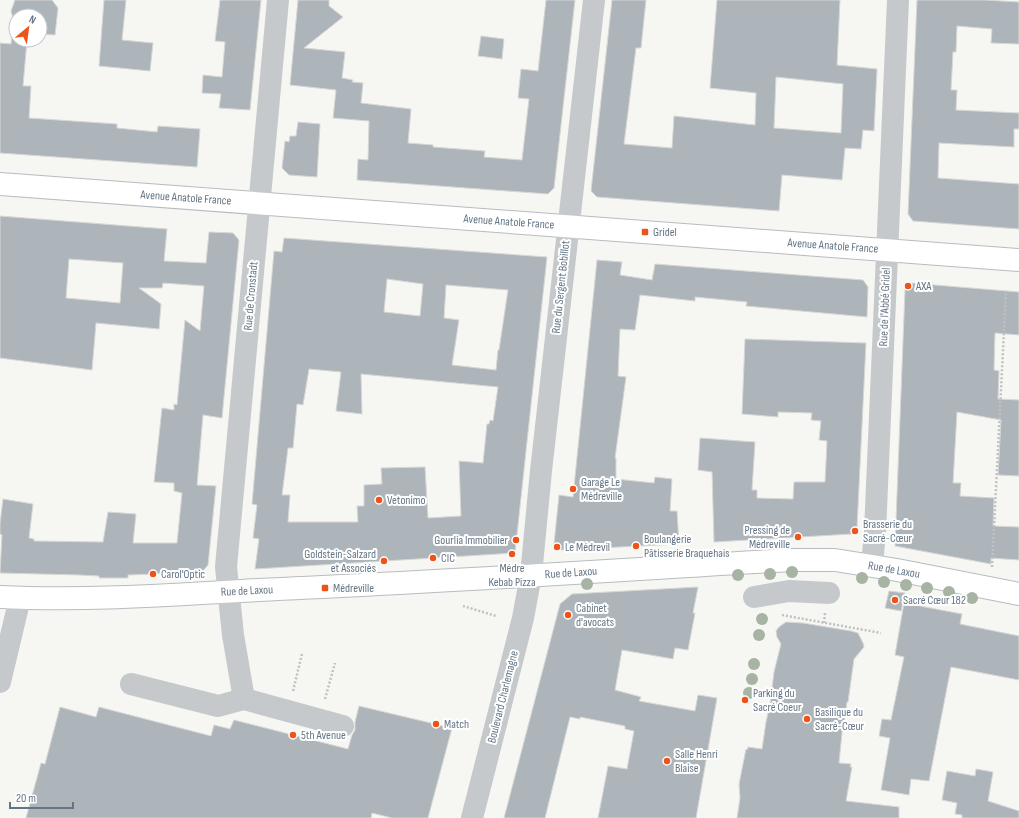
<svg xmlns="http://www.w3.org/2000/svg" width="1019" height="818" font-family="'Sofia Sans Condensed',sans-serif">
	<rect width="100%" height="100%" fill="#f6f6f2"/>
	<g fill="#adb5bb" stroke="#d7d7d5" fill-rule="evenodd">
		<path d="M 15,0 L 52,0 L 58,8 L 55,35 L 40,34 L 40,16 L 16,16 L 16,40 L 27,40 L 23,86 L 31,86 L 29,118 L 117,124 L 117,128 L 157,132 L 158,126 L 200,129 L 197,167 L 0,153 L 0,43 L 11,44 L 13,18 L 11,11 Z"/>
		<path d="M 104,0 L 126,0 L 122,40 L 153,43 L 150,71 L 99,66 Z"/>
		<path d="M 220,0 L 261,0 L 250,110 L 219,108 L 221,94 L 202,93 L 203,75 L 222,77 L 225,42 L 215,41 Z"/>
		<path d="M 298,0 L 329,0 L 329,6 L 343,17 L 304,48 L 345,52 L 342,78 L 353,80 L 352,82 L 363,83 L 361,103 L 411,109 L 408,143 L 433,145 L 433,147 L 485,151 L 484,157 L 522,160 L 529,99 L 518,98 L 521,69 L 538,71 L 546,0 L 575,0 L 554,188 L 548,194 L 357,180 L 358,159 L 368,160 L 369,121 L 333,118 L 336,90 L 290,85 Z"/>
		<path d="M 612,0 L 646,0 L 641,48 L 636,48 L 624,144 L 672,148 L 674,116 L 755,125 L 756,93 L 710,88 L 717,0 L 840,0 L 837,65 L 877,69 L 874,131 L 863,130 L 861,149 L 845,148 L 842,180 L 782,175 L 779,211 L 597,197 L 591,191 ZM 776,77 L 843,84 L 841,133 L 774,128 Z"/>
		<path d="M 917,0 L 985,0 L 1019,2 L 1019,44 L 991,43 L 992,29 L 957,26 L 956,52 L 953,52 L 951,90 L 957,90 L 956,110 L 1019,113 L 1019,129 L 1014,129 L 1014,147 L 939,143 L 938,178 L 1019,184 L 1019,229 L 913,221 L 908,214 Z"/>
		<path d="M 481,36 L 504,39 L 502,59 L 478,56 Z"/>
		<path d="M 298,122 L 320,124 L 317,177 L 289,175 L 282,168 L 285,141 L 289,142 L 290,136 L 296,136 Z"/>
		<path d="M 0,216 L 167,229 L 164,261 L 206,263 L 209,232 L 233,233 L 239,240 L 222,418 L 203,415 L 197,485 L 216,486 L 208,565 L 202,572 L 128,575 L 128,578 L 99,578 L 99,576 L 80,575 L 0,573 L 2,535 L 0,534 L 0,523 L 3,499 L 33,504 L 29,538 L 34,539 L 34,541 L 103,542 L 108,512 L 136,514 L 133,543 L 177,543 L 182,493 L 174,491 L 174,483 L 154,482 L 162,408 L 174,410 L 174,404 L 177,405 L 185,320 L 200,331 L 204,286 L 163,283 L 162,288 L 139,288 L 161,304 L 159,329 L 96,323 L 92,370 L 0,358 ZM 69,259 L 123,263 L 120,303 L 66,298 Z"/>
		<path d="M 284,238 L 547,257 L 515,553 L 255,569 L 259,539 L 253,538 L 257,505 L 252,504 L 274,251 L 282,252 ZM 387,279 L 423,284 L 420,316 L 384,312 ZM 446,285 L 508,290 L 499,350 L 498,350 L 496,370 L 452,365 L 459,320 L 444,318 ZM 309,369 L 341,372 L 336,411 L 362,414 L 361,374 L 498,387 L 493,421 L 490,420 L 489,424 L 487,424 L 483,463 L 459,461 L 461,516 L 428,518 L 425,467 L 381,468 L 382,484 L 364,485 L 364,506 L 357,506 L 358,522 L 288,522 L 290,495 L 282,495 L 288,448 L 293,448 L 297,404 L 303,405 Z"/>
		<path d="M 597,260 L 622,262 L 620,275 L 652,280 L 655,264 L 863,280 L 868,287 L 867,317 L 746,306 L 747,302 L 695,297 L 695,301 L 640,295 L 635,330 L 620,329 L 618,376 L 626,377 L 615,458 L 616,458 L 616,479 L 654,483 L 655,477 L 672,479 L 670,511 L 677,511 L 679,544 L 561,550 L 554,544 L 559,495 L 573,497 Z"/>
		<path d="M 911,283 L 1019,292 L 1019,335 L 995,333 L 994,370 L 999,371 L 998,399 L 1019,400 L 1019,476 L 998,475 L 1001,420 L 957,412 L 953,483 L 961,483 L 960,496 L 994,498 L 993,526 L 1019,527 L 1019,560 L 991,558 L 991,564 L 895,546 L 905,290 Z"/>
		<path d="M 745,339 L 866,343 L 857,528 L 852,534 L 714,542 L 712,472 L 698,470 L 700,438 L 755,442 L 752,490 L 757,490 L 757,498 L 793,499 L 794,482 L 825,482 L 827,441 L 819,440 L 821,421 L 811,420 L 812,413 L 778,412 L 778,417 L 742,414 Z"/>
		<path d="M 698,587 L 693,613 L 695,613 L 688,650 L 675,648 L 673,659 L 622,650 L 615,690 L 641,697 L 639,701 L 695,711 L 698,695 L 717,698 L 696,818 L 598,818 L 608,766 L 627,769 L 634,731 L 625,729 L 625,726 L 580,717 L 580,719 L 570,717 L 545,818 L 504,818 L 560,604 L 572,594 Z"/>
		<path d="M 889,591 L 905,593 L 901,611 L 885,608 Z"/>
		<path d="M 904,603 L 962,614 L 960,624 L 1019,636 L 1019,680 L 951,667 L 929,781 L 911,779 L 909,795 L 881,790 L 890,738 L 879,736 L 882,719 L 891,720 L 904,657 L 895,655 Z"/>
		<path d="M 786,622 L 803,623 L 851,631 L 858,633 L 863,643 L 864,647 L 854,659 L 848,702 L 847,702 L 844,724 L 843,723 L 839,763 L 851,764 L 850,767 L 852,767 L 846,801 L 899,807 L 899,818 L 737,818 L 740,798 L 739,784 L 746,749 L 747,750 L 748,747 L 762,749 L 766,722 L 773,689 L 772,688 L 774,672 L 781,644 L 777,637 L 776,631 L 779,627 Z"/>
		<path d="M 359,706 L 452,728 L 428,818 L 392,818 L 372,813 L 371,818 L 26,818 L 41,763 L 45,764 L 60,707 L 96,717 L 99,707 L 211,736 L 214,725 L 230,729 L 234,720 L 348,749 L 352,735 L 355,730 L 355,722 Z"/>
		<path d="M 976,769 L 993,772 L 988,801 L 1019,811 L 1019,818 L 962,818 L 962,815 L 955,814 L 957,803 L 942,800 L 947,771 L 975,776 Z"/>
	</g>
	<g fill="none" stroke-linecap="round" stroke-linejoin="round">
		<g stroke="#b8bcc0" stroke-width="24">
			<g id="major">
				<path d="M 0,184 L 1019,260"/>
				<path d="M 0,597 C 86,601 172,595 258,590 C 424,583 589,572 755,562 L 793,560 L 835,560 L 897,570 L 1019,594"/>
			</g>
		</g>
		<g stroke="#bfc1c3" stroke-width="2.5" stroke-dasharray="2 2" stroke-linecap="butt">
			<path d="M 992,567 L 1006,291"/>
			<path d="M 463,606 L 496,616"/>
			<path d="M 782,615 L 881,633"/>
			<path d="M 824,623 L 825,613"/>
			<path d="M 293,691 L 302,654"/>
			<path d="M 325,699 L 335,663"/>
		</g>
		<g stroke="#c5c9cc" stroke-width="22">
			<path d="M 278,0 L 226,567 L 233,635 L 244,699 L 343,726"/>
			<path d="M 872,565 L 875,532 L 898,0"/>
			<path d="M 754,597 L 789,591 L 829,593"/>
			<path d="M 0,682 L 20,598"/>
			<path d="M 131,684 L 218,706 L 244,699"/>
			<path d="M 472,818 L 523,618 L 531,575 L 541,471 L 594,0"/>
		</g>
		<use href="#major" stroke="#fff" stroke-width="22"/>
	</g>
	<g fill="#a7b3a3">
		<circle cx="792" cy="572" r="6"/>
		<circle cx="770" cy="574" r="6"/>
		<circle cx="738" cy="575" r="6"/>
		<circle cx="862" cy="578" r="6"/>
		<circle cx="884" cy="582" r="6"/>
		<circle cx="587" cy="584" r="6"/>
		<circle cx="906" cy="585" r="6"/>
		<circle cx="927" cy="588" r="6"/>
		<circle cx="949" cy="592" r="6"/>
		<circle cx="972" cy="598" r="6"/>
		<circle cx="762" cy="619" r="6"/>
		<circle cx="759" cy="635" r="6"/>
		<circle cx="754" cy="664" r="6"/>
		<circle cx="752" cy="679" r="6"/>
		<circle cx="749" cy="693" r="6"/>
	</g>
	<g fill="#ee531a" stroke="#fff" stroke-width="1.5">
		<rect x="641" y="228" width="8" height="8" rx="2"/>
		<circle cx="908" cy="286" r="4"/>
		<circle cx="573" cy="489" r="4"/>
		<circle cx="379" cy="500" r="4"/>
		<circle cx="855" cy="531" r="4"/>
		<circle cx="798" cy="537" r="4"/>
		<circle cx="516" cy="540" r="4"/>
		<circle cx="636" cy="546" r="4"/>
		<circle cx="557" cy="547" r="4"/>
		<circle cx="512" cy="554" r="4"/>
		<circle cx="433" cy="558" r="4"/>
		<circle cx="384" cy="561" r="4"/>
		<circle cx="153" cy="574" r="4"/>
		<rect x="321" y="584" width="8" height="8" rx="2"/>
		<circle cx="895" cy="600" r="4"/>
		<circle cx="568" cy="615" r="4"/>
		<circle cx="745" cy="700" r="4"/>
		<circle cx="807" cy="719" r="4"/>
		<circle cx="436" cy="724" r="4"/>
		<circle cx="293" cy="735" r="4"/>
		<circle cx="667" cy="761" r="4"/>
	</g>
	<g text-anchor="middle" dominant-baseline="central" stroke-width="4" stroke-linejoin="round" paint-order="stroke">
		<g font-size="12" fill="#637585" stroke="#fff">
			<text transform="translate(186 198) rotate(4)">Avenue Anatole France</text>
			<text transform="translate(509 222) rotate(4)">Avenue Anatole France</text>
			<text transform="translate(833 246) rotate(4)">Avenue Anatole France</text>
			<text transform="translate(561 287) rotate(-84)">Rue du Sergent Bobillot</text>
			<text transform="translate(251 296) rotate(-85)">Rue de Cronstadt</text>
			<text transform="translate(885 307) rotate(-88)">Rue de l'Abbé Gridel</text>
			<text transform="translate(894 570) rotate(10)">Rue de Laxou</text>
			<text transform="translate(571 573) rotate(-4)">Rue de Laxou</text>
			<text transform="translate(247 591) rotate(-3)">Rue de Laxou</text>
			<text transform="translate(503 697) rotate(-76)">Boulevard Charlemagne</text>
		</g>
		<g font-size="12" fill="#637585" stroke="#fff" text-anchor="start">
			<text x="653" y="232">Gridel</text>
			<text x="916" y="286">AXA</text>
			<text x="581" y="482">Garage Le<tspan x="581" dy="14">Médreville</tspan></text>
			<text x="387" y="500">Vetonimo</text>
			<text x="863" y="524">Brasserie du<tspan x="863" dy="14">Sacré-Cœur</tspan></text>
			<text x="790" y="530" text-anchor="end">Pressing de<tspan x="790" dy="14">Médreville</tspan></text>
			<text x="644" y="539">Boulangerie<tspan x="644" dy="14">Pâtisserie Braquehais</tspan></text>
			<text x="508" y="540" text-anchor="end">Gourlia Immobilier</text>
			<text x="565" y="547">Le Médrevil</text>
			<text x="376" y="554" text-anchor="end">Goldstein-Salzard<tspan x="376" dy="14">et Associés</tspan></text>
			<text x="441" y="558">CIC</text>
			<text x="512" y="568" text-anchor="middle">Médre<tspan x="512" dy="14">Kebab Pizza</tspan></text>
			<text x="161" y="574">Carol'Optic</text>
			<text x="333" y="588">Médreville</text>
			<text x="903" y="600">Sacré Cœur 182</text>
			<text x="576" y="608">Cabinet<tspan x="576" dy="14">d'avocats</tspan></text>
			<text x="753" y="693">Parking du<tspan x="753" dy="14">Sacré Coeur</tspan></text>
			<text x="815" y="712">Basilique du<tspan x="815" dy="14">Sacré-Cœur</tspan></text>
			<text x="444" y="724">Match</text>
			<text x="301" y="735">5th Avenue</text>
			<text x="675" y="754">Salle Henri<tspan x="675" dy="14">Blaise</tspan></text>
		</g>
	</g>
	<g transform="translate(28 28) rotate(29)"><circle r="19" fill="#ffffff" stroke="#c1c8ce"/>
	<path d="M0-3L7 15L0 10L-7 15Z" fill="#ee531a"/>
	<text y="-6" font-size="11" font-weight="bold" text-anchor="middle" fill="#637585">N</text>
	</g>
	<path d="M10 802v6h63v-6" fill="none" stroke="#637585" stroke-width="2"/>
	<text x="16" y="802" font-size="12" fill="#637585" stroke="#ffffff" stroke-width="3" paint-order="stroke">20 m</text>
</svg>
